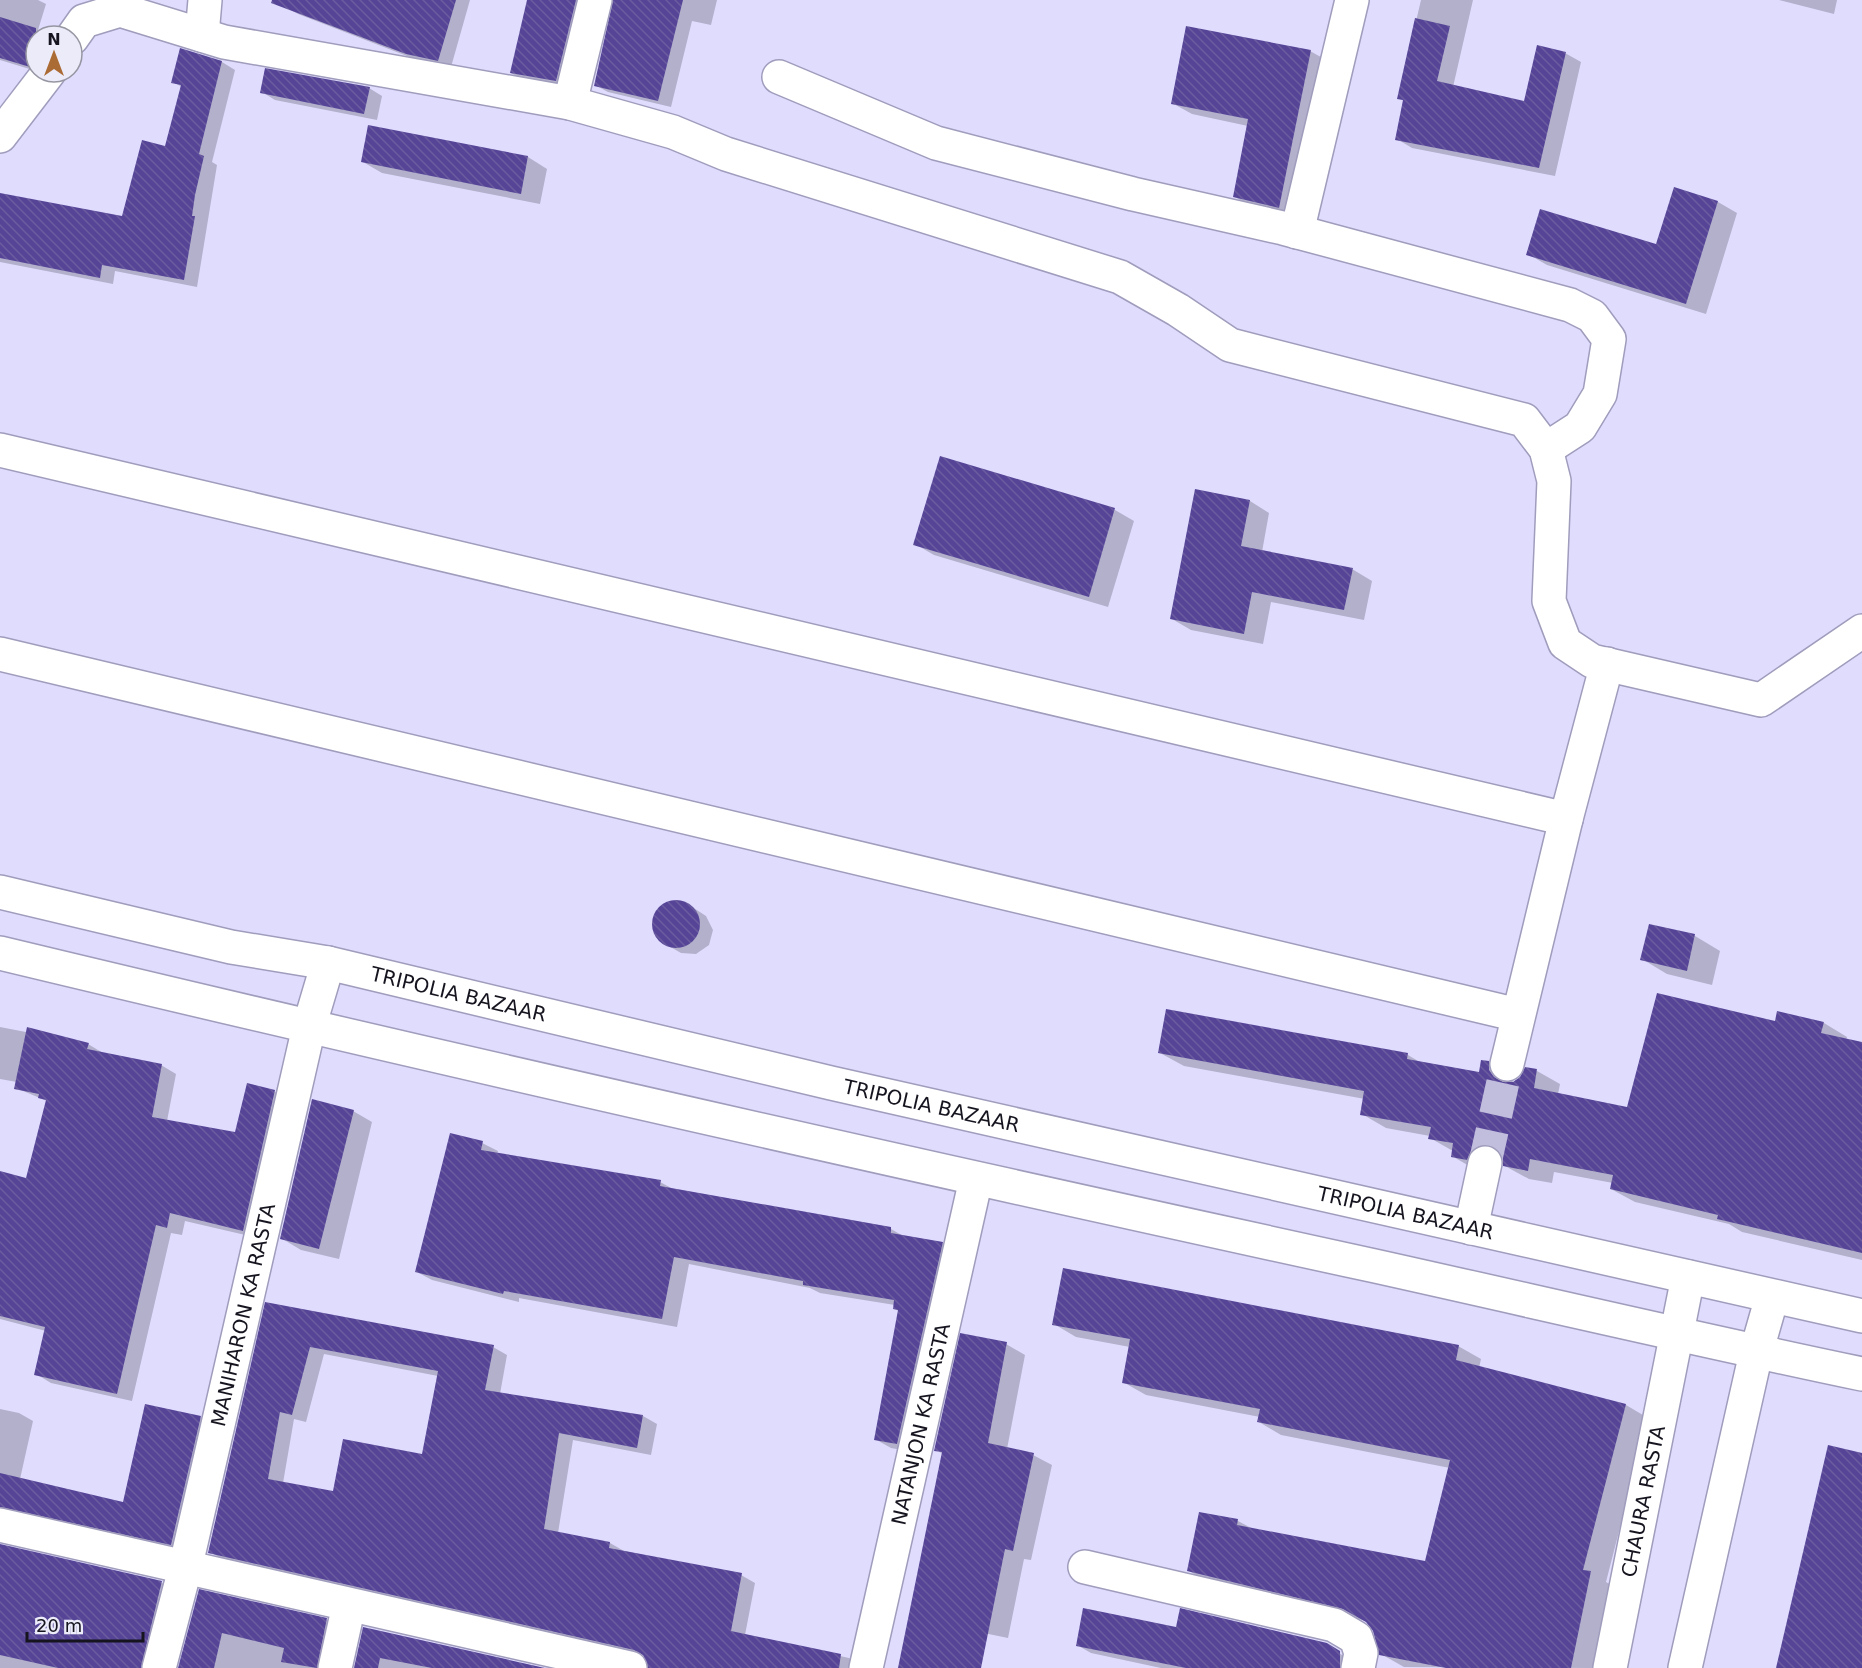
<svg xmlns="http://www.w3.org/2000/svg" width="1862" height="1668" font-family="'DejaVu Sans',sans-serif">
	<defs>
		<pattern id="building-back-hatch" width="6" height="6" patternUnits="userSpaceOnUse" patternTransform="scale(1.5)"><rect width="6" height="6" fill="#564597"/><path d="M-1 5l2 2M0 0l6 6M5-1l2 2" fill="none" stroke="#6a5c9e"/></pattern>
	</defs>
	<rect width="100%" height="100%" fill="#dfdcfe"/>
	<g fill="#0003" fill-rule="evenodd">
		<path d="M 0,0 L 38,0 L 46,4 L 38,30 L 56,36 L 36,36 L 36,71 L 0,60 Z"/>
		<path d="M 288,0 L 470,0 L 451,67 L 420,61 L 298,14 L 286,7 Z"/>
		<path d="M 528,0 L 590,0 L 568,88 L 524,80 L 511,73 Z"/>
		<path d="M 615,0 L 717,0 L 711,25 L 692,21 L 671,107 L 608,92 L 595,85 Z"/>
		<path d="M 1421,0 L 1473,0 L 1453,87 L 1526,102 L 1565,53 L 1581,62 L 1555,176 L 1412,148 L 1397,139 L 1404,101 L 1398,98 Z"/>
		<path d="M 1779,0 L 1837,0 L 1834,14 Z"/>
		<path d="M 181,50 L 222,62 L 235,70 L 212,162 L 217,165 L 197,287 L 115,271 L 113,284 L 0,262 L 0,194 L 123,218 L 166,148 L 182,87 L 173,82 Z"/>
		<path d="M 1310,51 L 1330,62 L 1299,218 L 1254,208 L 1235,197 L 1248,126 L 1192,114 L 1172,103 Z"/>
		<path d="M 369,88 L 382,96 L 377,120 L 275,100 L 262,92 Z"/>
		<path d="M 370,127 L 528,157 L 547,169 L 540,204 L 382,173 L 363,162 Z"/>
		<path d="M 1675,189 L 1718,202 L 1737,213 L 1706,314 L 1547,265 L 1528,254 L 1657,246 Z"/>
		<path d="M 941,458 L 1115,510 L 1134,521 L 1108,607 L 934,555 L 915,544 Z"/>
		<path d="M 1196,491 L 1250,501 L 1269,513 L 1262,552 L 1352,569 L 1372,581 L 1364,620 L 1271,602 L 1263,644 L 1191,630 L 1172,619 Z"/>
		<path d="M 671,901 L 686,903 L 706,916 L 713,930 L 709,945 L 696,954 L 681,953 L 674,949 L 661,942 L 654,930 L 655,915 L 664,904 Z"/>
		<path d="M 1650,925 L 1695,936 L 1720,951 L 1712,985 L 1667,974 L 1642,959 Z"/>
		<path d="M 1776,1023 L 1824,1023 L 1847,1037 L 1846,1040 L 1862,1044 L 1862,1260 L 1742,1232 L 1729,1224 L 1635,1202 L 1611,1189 L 1613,1183 L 1554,1172 L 1552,1183 L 1529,1179 L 1505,1166 L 1504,1158 L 1494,1164 L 1476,1170 L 1452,1156 L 1453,1151 L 1430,1138 L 1430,1136 L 1386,1128 L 1362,1114 L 1365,1099 L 1184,1066 L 1160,1053 L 1408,1055 L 1423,1064 L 1480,1074 L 1488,1062 L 1512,1076 L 1513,1084 L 1537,1071 L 1560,1084 L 1558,1094 L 1629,1109 Z"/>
		<path d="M 0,1027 L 88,1044 L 103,1053 L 161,1065 L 176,1074 L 167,1121 L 236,1134 L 248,1085 L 275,1092 L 290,1100 L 258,1238 L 185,1221 L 182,1235 L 171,1233 L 132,1401 L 51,1383 L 36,1374 L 46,1331 L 0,1319 L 0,1215 L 27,1180 L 47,1101 L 16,1088 L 17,1082 L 0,1079 Z"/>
		<path d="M 353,1111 L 372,1122 L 339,1259 L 301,1250 L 281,1238 Z"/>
		<path d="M 482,1143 L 498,1151 L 497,1154 L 660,1182 L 675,1190 L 891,1229 L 905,1237 L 942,1244 L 957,1252 L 913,1452 L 891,1448 L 875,1439 L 899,1311 L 894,1309 L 895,1305 L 820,1293 L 810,1288 L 689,1264 L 677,1327 L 519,1298 L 519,1302 L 432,1280 L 417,1272 Z"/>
		<path d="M 267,1304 L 493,1347 L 507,1355 L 500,1394 L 643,1416 L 657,1424 L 651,1455 L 573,1440 L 558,1533 L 610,1543 L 624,1551 L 741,1575 L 755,1583 L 745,1635 L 849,1658 L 863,1668 L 650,1668 L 646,1656 L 224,1560 L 210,1552 ZM 324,1354 L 438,1376 L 423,1456 L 334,1492 L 283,1483 L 294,1419 L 306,1422 Z"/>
		<path d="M 1054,1324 L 1458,1346 L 1481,1359 L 1479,1368 L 1626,1405 L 1648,1418 L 1606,1582 L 1613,1586 L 1596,1668 L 1404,1667 L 1381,1654 L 1375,1631 L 1366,1621 L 1211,1584 L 1189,1571 L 1200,1513 L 1238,1521 L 1253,1529 L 1426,1563 L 1450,1468 L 1281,1435 L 1259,1422 L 1260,1417 L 1146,1395 L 1123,1382 L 1130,1347 L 1076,1337 Z"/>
		<path d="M 1006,1344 L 1025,1355 L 1007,1449 L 1033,1455 L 1052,1465 L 1031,1560 L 1024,1559 L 1008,1638 L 930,1622 L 943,1454 L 936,1450 Z"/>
		<path d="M 0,1409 L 19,1413 L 33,1421 L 20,1479 L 124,1504 L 200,1418 L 214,1426 L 185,1552 L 0,1521 Z"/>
		<path d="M 0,1546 L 162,1583 L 176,1591 L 156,1668 L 0,1668 Z"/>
		<path d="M 200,1591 L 326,1620 L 340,1628 L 333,1668 L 180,1668 Z"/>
		<path d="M 364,1628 L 539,1668 L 354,1668 Z"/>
		<path d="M 1177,1628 L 1326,1644 L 1355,1664 L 1355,1668 L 1161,1668 L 1091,1653 L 1077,1645 Z"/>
	</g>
	<g fill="url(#building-back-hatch)" fill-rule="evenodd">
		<path d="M 272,0 L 456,0 L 438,61 L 406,54 L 271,3 Z"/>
		<path d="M 527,0 L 576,0 L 556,81 L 510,73 Z"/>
		<path d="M 613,0 L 683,0 L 658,101 L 594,86 Z"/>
		<path d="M 0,17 L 36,28 L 36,59 L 30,67 L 0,58 Z"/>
		<path d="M 1415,18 L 1450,26 L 1437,81 L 1524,101 L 1537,45 L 1566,52 L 1539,168 L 1395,140 L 1403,100 L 1397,99 Z"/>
		<path d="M 1186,26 L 1311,50 L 1279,208 L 1233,197 L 1248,119 L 1171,104 Z"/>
		<path d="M 180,48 L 222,61 L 199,154 L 204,156 L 195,195 L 192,216 L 195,216 L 184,280 L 102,265 L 100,278 L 0,258 L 0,193 L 122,216 L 142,140 L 165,146 L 181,85 L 171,83 Z"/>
		<path d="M 265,68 L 370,87 L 364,114 L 260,93 Z"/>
		<path d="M 368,125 L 528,156 L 521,194 L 361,162 Z"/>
		<path d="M 1674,187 L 1718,201 L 1686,304 L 1526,255 L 1540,209 L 1656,244 Z"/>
		<path d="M 940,456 L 1115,508 L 1089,597 L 913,545 Z"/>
		<path d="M 1195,489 L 1250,500 L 1241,546 L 1353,568 L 1344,610 L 1252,592 L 1244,634 L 1170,619 Z"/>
		<circle cx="676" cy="924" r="24"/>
		<path d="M 1649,924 L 1695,934 L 1687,971 L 1640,960 Z"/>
		<path d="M 1657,993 L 1775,1021 L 1777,1011 L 1824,1022 L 1821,1033 L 1862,1042 L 1862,1253 L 1717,1219 L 1718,1215 L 1610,1189 L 1613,1175 L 1530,1159 L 1528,1171 L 1503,1166 L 1503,1157 L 1497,1149 L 1490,1145 L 1479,1145 L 1471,1151 L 1467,1160 L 1451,1157 L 1453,1143 L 1428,1139 L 1431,1127 L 1360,1115 L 1364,1091 L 1158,1053 L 1166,1009 L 1408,1053 L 1407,1059 L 1479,1072 L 1481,1060 L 1489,1061 L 1489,1070 L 1494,1077 L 1503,1082 L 1513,1082 L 1520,1077 L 1525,1067 L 1537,1069 L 1534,1088 L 1627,1107 Z"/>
		<path d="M 27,1027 L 89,1043 L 87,1049 L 162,1064 L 152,1117 L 235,1132 L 247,1083 L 275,1090 L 243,1231 L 170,1213 L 167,1228 L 156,1225 L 117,1394 L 34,1375 L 45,1327 L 0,1316 L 0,1171 L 26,1178 L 46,1100 L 38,1098 L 39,1094 L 14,1089 Z"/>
		<path d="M 312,1099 L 354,1110 L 319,1249 L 280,1239 Z"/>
		<path d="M 450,1133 L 483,1141 L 481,1150 L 661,1180 L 660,1186 L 891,1227 L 891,1233 L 943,1242 L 897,1444 L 874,1440 L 898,1310 L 893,1309 L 894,1300 L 803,1285 L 803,1281 L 674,1257 L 662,1319 L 504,1291 L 503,1294 L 415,1272 Z"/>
		<path d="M 1063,1268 L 1459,1345 L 1456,1360 L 1626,1404 L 1583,1570 L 1591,1571 L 1571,1668 L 1446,1668 L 1379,1655 L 1373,1631 L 1366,1622 L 1343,1609 L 1187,1571 L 1199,1512 L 1238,1519 L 1237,1525 L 1425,1561 L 1450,1460 L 1257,1422 L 1260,1409 L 1122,1383 L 1130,1339 L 1052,1325 Z"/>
		<path d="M 265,1302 L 494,1345 L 485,1390 L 643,1415 L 637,1448 L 559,1433 L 544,1529 L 610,1542 L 609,1548 L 742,1573 L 731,1631 L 841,1654 L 839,1668 L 648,1668 L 643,1655 L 634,1650 L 208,1553 ZM 310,1347 L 438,1371 L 422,1454 L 343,1439 L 333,1491 L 268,1479 L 280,1412 L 292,1415 Z"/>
		<path d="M 960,1333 L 1007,1342 L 988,1443 L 1034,1453 L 1013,1551 L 1005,1549 L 981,1668 L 898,1668 L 942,1452 L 934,1451 Z"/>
		<path d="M 145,1404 L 201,1416 L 171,1545 L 0,1507 L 0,1473 L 123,1502 Z"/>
		<path d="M 1828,1445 L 1862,1453 L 1862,1668 L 1776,1668 Z"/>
		<path d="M 0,1544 L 162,1581 L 141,1668 L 58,1668 L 0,1655 Z"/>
		<path d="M 199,1589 L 327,1618 L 317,1668 L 281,1662 L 284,1648 L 222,1633 L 214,1668 L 178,1668 Z"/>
		<path d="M 1083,1608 L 1176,1627 L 1180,1608 L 1327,1643 L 1340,1651 L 1340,1668 L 1186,1668 L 1076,1646 Z"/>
		<path d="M 363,1627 L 545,1668 L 432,1668 L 380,1658 L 378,1668 L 354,1668 Z"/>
	</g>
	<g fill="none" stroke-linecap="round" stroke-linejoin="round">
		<path stroke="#c1bedd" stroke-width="33" stroke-dasharray="33 16" stroke-linecap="butt" d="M 1485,1163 L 1507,1064"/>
		<g stroke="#9f9cbc" stroke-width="36">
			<g id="minor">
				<path d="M 202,35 L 205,0"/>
				<path d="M 72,38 L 84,21 L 120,10 L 224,42 L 570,103 L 673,132 L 726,154 L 1120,277 L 1178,310 L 1230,345 L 1524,420 L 1546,449 L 1554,481 L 1549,601 L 1565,643 L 1592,661 L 1761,700 L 1862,631"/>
				<path d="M 779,77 L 936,143 L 1133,194 L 1283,228 L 1570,305 L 1592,316 L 1609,339 L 1600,394 L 1580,427 L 1546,449"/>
				<path d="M 570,103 L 595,0"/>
				<path d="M 0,136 L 49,72"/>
				<path d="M 1297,232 L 1352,0"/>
				<path d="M 0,450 L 1566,819"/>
				<path d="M 0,654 L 1518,1015"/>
				<path d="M 1507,1064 L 1566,819 L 1607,664"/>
				<path d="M 1471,1228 L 1485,1163"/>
				<path d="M 0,1525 L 630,1668"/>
				<path d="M 1085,1567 L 1334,1625 L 1356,1638 L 1361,1653 L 1358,1668"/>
				<path id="s1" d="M 159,1668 L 185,1569 L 309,1027 L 328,963"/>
				<path d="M 335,1668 L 349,1605"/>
				<path id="s2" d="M 866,1668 L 976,1179"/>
				<path id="s3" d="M 1610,1668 L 1688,1277"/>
				<path d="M 1685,1668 L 1756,1353 L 1772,1297"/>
			</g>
		</g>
		<g stroke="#9f9cbc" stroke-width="36">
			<g id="major">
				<path id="s4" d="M 0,892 L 231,947 L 328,963 L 831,1083 L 1862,1316"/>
				<path d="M 0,953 C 457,1063 916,1166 1375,1266 C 1537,1302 1699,1340 1862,1374"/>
			</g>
		</g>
		<use href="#minor" stroke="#fff" stroke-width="33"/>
		<use href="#major" stroke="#fff" stroke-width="33"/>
	</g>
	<g text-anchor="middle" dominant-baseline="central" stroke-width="6" stroke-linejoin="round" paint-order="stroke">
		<g font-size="20" fill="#15141f" stroke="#ecebf9">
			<text stroke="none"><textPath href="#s4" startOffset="470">TRIPOLIA BAZAAR</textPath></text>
			<text stroke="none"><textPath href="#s4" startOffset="956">TRIPOLIA BAZAAR</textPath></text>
			<text stroke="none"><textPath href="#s4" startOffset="1442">TRIPOLIA BAZAAR</textPath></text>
			<text stroke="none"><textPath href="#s1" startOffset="363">MANIHARON KA RASTA</textPath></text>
			<text stroke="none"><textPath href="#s2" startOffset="250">NATANJON KA RASTA</textPath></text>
			<text stroke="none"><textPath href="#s3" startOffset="170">CHAURA RASTA</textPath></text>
		</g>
	</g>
	<g transform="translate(54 54)"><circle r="28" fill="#ecebf9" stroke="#9695a2" stroke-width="1.5"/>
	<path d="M0-4.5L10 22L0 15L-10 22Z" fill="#ab6b34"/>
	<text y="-9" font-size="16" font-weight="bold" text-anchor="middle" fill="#15141f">N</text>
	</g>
	<path d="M27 1632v9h116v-9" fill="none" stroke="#15141f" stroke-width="3"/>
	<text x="36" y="1632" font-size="18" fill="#15141f" stroke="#ecebf9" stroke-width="4.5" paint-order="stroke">20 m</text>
</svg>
